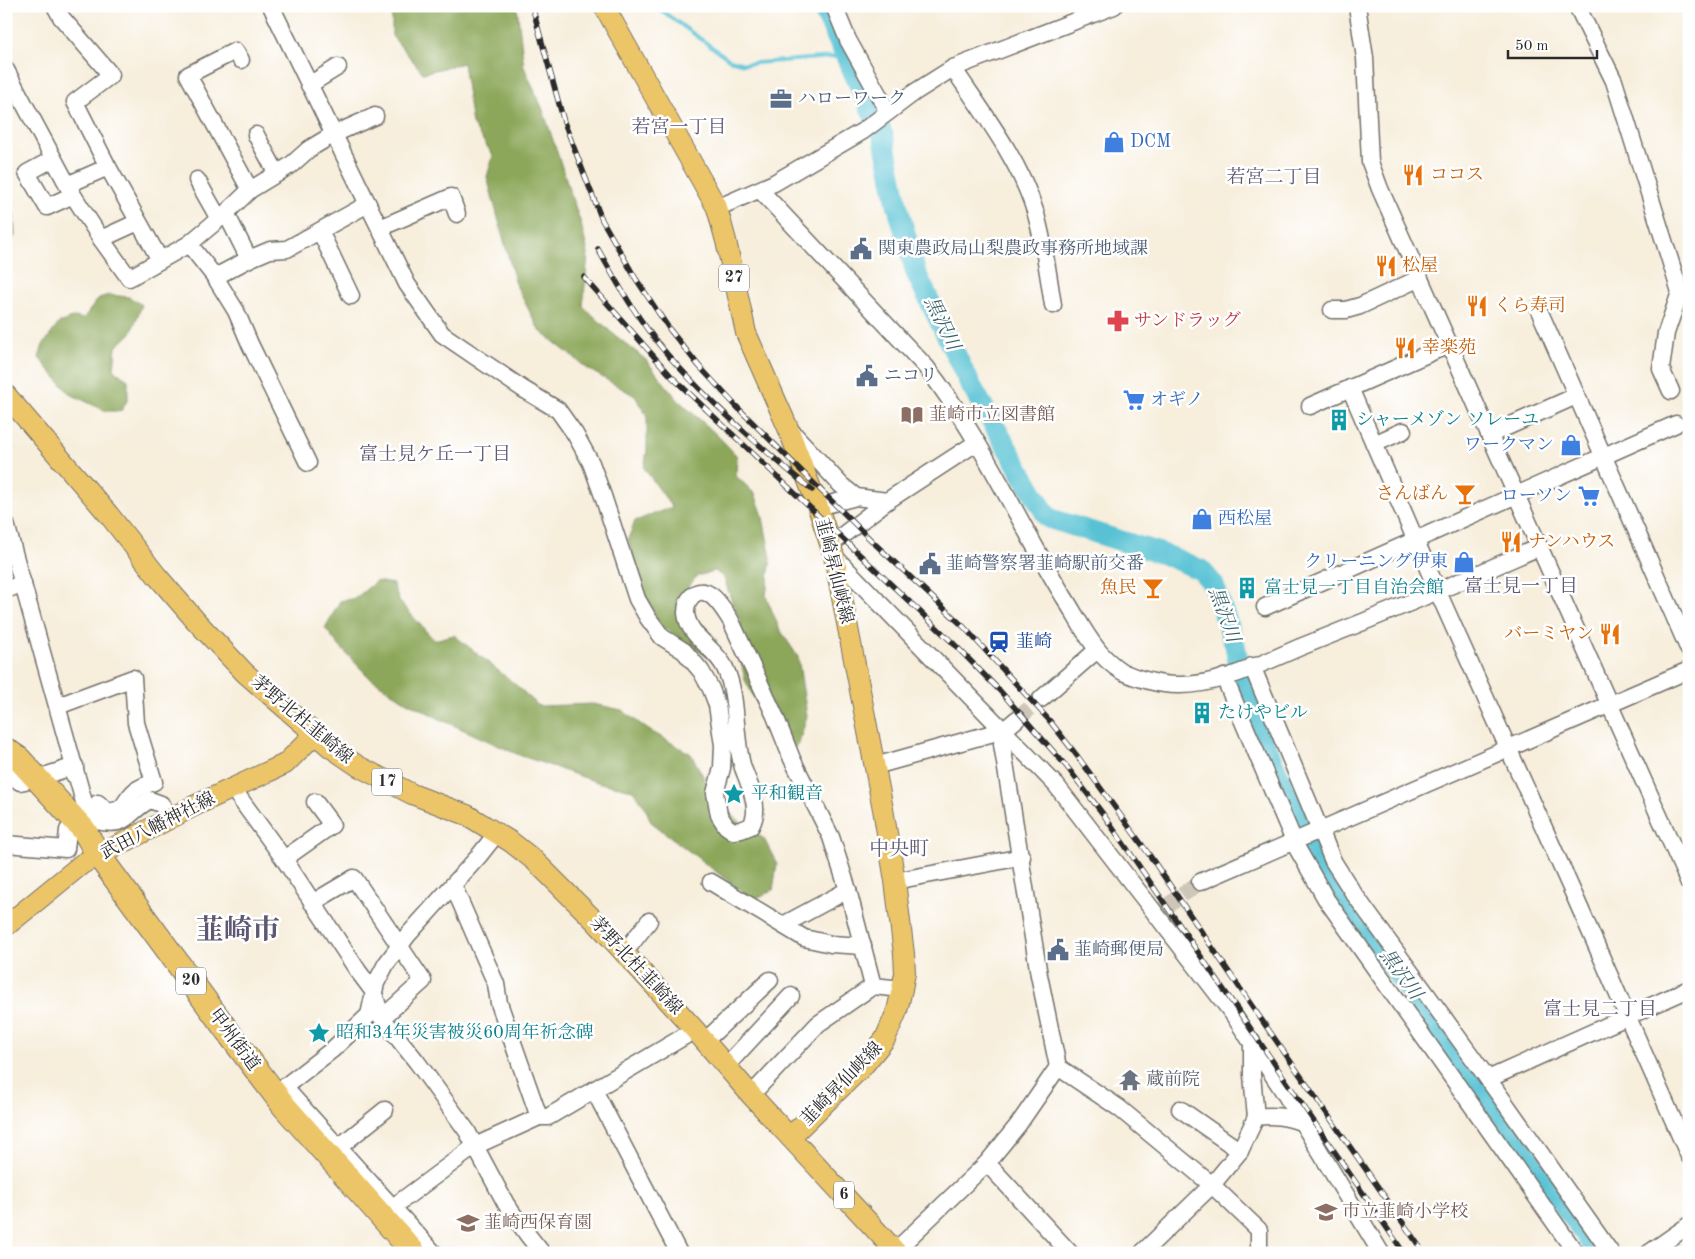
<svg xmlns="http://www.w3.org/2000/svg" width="1695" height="1259" font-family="'Old Standard TT','Noto Serif JP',serif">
	<rect width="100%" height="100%" fill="#fff"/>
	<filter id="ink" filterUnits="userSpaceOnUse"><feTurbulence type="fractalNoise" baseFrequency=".02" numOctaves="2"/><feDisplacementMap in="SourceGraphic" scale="10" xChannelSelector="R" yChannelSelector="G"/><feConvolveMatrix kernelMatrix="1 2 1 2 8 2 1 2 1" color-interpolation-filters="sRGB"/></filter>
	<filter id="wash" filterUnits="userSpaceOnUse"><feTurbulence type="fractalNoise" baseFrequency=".0096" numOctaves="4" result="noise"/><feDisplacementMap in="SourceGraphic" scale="20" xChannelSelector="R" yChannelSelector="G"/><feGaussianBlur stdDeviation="1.12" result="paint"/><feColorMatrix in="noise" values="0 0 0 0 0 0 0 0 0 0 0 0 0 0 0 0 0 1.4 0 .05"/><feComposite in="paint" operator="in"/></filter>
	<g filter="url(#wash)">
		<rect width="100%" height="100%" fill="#f7eedc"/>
		<g fill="#8ca75a" stroke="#5c6942">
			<path d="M 400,6 L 517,6 L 524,67 L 543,110 L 581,224 L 588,254 L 583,306 L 611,332 L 645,359 L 678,400 L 717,435 L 737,456 L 736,476 L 755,494 L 762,513 L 771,558 L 766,596 L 779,628 L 798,657 L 807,716 L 799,743 L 785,757 L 745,680 L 739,651 L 741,622 L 733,605 L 724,578 L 715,571 L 697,576 L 686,590 L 696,618 L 716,639 L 718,664 L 660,625 L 642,589 L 628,539 L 635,521 L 672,507 L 644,468 L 647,451 L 647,416 L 635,396 L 588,369 L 539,330 L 516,285 L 487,177 L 493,155 L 472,124 L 463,63 L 423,73 L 392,36 L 392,12 Z"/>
			<path d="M 6,207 L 14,212 L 15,236 L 6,246 Z"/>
			<path d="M 109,295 L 129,297 L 142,305 L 131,333 L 116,347 L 114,370 L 128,380 L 128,399 L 121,411 L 106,411 L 70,394 L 39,358 L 43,345 L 59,323 L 75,317 L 83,319 L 99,298 Z"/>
			<path d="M 376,581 L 393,584 L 399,601 L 434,640 L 454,635 L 516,685 L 539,706 L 593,704 L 622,710 L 647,729 L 691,754 L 708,785 L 732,815 L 764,839 L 777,864 L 773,890 L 753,900 L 651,822 L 645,807 L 633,790 L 600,783 L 519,755 L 440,719 L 405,701 L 369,677 L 340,647 L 325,628 L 340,601 L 356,598 Z"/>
		</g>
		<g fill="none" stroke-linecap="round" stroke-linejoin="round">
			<path stroke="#58c2d4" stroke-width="4" d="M 655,6 L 730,60 L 744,64 L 845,56"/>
			<path stroke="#58c2d4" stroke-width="21" d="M 822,6 L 883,135 L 897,204 L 916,273 L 970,384 L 1048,518 L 1166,555 L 1201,570 L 1214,585 L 1235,645 L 1243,689 L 1267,750 L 1318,861 L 1470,1078 L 1599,1253"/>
		</g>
	</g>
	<g filter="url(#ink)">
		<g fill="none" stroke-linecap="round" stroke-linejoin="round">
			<g stroke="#cec7b9" stroke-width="16" stroke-dasharray="16 8" stroke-linecap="butt">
				<path d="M 1017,719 L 1041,699"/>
				<path d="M 1163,909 L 1200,882"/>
			</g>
			<g stroke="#726f69" stroke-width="19">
				<g id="minor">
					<path d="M 55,6 L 61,17 L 111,75 L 75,102 L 108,167 L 160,260"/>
					<path d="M 271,6 L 407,284 L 442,334 L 523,389 L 558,410 L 575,434 L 591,463 L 603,496 L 637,599 L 648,618 L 662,637 L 684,651 L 701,671 L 711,689 L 717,705 L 723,745 L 722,768 L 715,793 L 719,815 L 726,826 L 733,831 L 741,830 L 751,826 C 753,822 755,817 755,812 C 756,798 748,781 743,768 C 733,736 739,697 725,668 C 716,648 688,637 686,613 C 686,607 688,600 692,596 C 708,581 724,610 731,621 L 775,716 L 792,759 L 831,837 L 848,890 L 873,986 L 902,989"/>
					<path d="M 834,6 L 848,40 L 888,112"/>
					<path d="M 1357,6 L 1365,58 L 1370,162 L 1380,189 L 1689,883"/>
					<path d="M 1577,6 L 1614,81 L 1680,292 L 1666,333 L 1661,369 L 1671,391"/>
					<path d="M 241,60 L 235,51 L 188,75 L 250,190"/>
					<path d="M 953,68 C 983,113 1019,159 1035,211 C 1044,241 1048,274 1053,305"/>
					<path d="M 6,70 L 73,195 L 101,239 L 129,278 L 189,244 L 226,213 L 250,190 L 291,165 L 309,149 L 334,134 L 375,116"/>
					<path d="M 309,85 L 338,67"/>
					<path d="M 256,135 L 277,174"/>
					<path d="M 53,159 L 27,173 L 47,207 L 73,195"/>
					<path d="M 197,180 L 219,219"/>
					<path d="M 67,185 L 108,167"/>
					<path d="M 760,190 L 926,367 C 982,438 1018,522 1064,597 C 1075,614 1084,633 1097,649 C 1102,656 1113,666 1121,671 C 1134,678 1164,686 1180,685 C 1222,685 1264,662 1303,646 C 1382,615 1461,582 1539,547"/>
					<path d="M 717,208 L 774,183 L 863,131 L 915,92 L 953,68 L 1114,6"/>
					<path d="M 226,213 L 249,259"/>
					<path d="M 380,228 L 451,197 L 457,214"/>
					<path d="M 320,231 L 351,296"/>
					<path d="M 101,239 L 138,222"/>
					<path d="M 189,244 L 215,277 L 236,311 L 250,344 L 308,463"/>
					<path d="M 215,277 L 249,259 L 270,250 L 287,249 L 368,204"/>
					<path d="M 1538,308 L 1689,650"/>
					<path d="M 1332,310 L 1346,310 L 1360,306 L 1420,278"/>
					<path d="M 1350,388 L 1438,592 L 1575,897 L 1689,1156"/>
					<path d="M 1310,406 L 1448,345"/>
					<path d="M 791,431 L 841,485 L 856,497"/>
					<path d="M 1489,435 L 1576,396"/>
					<path d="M 1374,444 L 1403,431"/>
					<path d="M 818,507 L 856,497 L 887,501"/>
					<path d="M 6,524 L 84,802 L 96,821 C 130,828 125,813 150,800 L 161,804 L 171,818"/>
					<path d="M 830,545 L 887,501 L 976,443"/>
					<path d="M 834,556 L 1056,785 L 1233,1014 L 1284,1092 L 1381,1253"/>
					<path d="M 6,590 L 23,583"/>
					<path d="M 1265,607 L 1676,424"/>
					<path d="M 1252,666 L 1333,861 L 1352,891 L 1488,1079 L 1611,1253"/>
					<path d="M 1224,677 L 1294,841"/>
					<path d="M 1041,699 L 1097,650"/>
					<path d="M 58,706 L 133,678 L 136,723 L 154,782 C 148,784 141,787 136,790 C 123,800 126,813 106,811 L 98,803"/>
					<path d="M 1004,730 L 1002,744 L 1039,975 L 1058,1067 L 1119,1108 L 1212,1185 L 1259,1230 L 1259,1253"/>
					<path d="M 875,766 L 1004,730 L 1017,719"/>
					<path d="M 6,771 L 20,782 L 25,781"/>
					<path d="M 50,774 L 75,766 L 74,775"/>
					<path d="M 233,789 L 284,859 L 358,971 L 373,991 L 382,1018 L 417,1062 L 467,1131 L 506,1204 L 527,1234 L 542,1253"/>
					<path d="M 1293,841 L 1326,899 L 1576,1253"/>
					<path d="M 6,844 L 66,849 L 68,830"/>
					<path d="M 284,859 L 332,825 L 315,802"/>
					<path d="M 895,881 L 1022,857"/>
					<path d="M 711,882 L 804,938 L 831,944 L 863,946"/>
					<path d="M 1200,882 L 1689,670"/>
					<path d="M 453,885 L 496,984 L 499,1003 L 539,1117"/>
					<path d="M 312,903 L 354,878 L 423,981 L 382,1018"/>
					<path d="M 783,925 L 848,890"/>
					<path d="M 624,953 L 649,921"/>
					<path d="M 705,1041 L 770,980"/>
					<path d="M 1252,1042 L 1252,1075 L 1256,1117"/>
					<path d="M 726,1066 L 791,996"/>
					<path d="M 1488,1079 L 1689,989"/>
					<path d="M 284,1087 L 434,1253"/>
					<path d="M 594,1090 L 679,1253"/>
					<path d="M 275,1094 L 332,1050 L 369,1015 L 376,983 L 386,964 L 407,936 L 478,857 L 497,833"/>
					<path d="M 751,1095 L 818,1024 L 873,986"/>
					<path d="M 1180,1109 L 1240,1151"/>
					<path d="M 339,1147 L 385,1110"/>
					<path d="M 987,1163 L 1070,1253"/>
					<path d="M 393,1207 L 475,1146 L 539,1117 L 548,1117 L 695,1030"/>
					<path d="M 893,1253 L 987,1163 L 1018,1125 L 1058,1067"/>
					<path d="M 1142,1253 L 1212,1185 L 1240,1151 L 1256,1117 C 1273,1115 1285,1116 1301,1122"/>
					<path d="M 1649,1253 L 1689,1225"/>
				</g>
			</g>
			<g stroke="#726f69" stroke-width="22">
				<g id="major">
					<path d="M 604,6 L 717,208 L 726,241 L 746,333 L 788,428 L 818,507 L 834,556 L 883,809 L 895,881 L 904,954 L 905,973 L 902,989 L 897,1011 L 885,1039 L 863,1066 L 790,1137"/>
					<path d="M 6,395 L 109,515 L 157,576 L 196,621 L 245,673 L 330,747 L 358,766 L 412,794 L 467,815 L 511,842 L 534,860 L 597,923 L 695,1030 L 751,1095 L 897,1253"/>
					<path d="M 6,926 L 82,864 L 194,806 L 285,764 L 315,734"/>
				</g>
			</g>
			<g stroke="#726f69" stroke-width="26">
				<path id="highway" d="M 6,750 L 19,759 L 84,830 L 99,856 L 234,1040 L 284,1106 L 414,1253"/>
			</g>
			<use href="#minor" stroke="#fff" stroke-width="16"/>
			<use href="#major" stroke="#edc569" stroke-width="20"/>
			<use href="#highway" stroke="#edc569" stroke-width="24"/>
			<g stroke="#2b2b2b" stroke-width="5.5">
				<g id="rail">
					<path d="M 532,6 L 564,122 L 602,220 L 636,279 L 670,330 L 699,366 L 736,406 L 875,544 L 964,627 L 1049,720 L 1078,757 L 1148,853 L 1252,1006 L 1424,1253"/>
					<path d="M 598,249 C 618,285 640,323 667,354 C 711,404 761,448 812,490"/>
					<path d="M 584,277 L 672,377 L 952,642 L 1001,692 L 1067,767 L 1103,814 L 1137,863 L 1404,1253"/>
				</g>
			</g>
			<use href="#rail" stroke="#fff" stroke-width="4" stroke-dasharray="11" stroke-linecap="butt"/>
		</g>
	</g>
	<defs>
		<g id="office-bare" transform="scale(1.725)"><path d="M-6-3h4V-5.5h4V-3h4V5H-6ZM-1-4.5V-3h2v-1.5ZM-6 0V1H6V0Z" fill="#5c6f8a" stroke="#fff" stroke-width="2.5" paint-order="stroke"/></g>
		<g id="shop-bare" transform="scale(1.725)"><path d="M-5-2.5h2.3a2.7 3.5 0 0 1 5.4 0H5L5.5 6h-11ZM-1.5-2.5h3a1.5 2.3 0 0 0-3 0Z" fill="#3f7fe0" stroke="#fff" stroke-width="2.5" paint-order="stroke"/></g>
		<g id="restaurant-bare" transform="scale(1.725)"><path d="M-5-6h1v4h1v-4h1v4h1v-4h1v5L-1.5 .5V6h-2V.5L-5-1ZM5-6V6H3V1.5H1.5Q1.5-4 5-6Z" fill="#e8710a" stroke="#fff" stroke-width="2.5" paint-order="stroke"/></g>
		<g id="civic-bare" transform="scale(1.725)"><path d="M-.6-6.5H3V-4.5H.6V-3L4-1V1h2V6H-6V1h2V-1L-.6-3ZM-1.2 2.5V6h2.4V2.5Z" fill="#5c6f8a" stroke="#fff" stroke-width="2.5" paint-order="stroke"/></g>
		<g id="pharmacy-bare" transform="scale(1.725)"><path d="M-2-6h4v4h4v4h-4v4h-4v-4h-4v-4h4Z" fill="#e0444e" stroke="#fff" stroke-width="2.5" paint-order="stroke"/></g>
		<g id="supermarket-bare" transform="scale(1.725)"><path d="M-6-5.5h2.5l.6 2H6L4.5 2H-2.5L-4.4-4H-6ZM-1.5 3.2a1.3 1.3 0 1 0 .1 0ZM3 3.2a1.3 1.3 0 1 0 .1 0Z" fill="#3f7fe0" stroke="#fff" stroke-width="2.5" paint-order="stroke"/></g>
		<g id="library-bare" transform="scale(1.725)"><path d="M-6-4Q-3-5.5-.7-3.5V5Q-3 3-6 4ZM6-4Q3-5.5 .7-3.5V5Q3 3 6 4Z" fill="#8d6e63" stroke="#fff" stroke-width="2.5" paint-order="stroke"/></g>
		<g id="building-bare" transform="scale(1.725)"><path d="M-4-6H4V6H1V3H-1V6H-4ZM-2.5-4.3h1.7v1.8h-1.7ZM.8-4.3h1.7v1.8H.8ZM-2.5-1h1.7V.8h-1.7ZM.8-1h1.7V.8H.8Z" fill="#0f9aa8" stroke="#fff" stroke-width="2.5" paint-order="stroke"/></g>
		<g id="bar-bare" transform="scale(1.725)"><path d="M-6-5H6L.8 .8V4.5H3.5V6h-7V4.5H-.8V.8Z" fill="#e8710a" stroke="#fff" stroke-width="2.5" paint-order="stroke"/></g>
		<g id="station-bare" transform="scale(1.725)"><path d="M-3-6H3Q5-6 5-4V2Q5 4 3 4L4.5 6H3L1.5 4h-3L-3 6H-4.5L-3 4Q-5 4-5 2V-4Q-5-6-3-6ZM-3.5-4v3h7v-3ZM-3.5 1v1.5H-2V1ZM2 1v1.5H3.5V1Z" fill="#1a4fb4" stroke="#fff" stroke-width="2.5" paint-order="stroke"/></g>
		<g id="sight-bare" transform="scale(1.725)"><path d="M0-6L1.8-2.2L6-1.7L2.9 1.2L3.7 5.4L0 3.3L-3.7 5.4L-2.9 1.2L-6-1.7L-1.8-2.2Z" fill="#0f9aa8" stroke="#fff" stroke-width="2.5" paint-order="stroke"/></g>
		<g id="temple-bare" transform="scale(1.725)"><path d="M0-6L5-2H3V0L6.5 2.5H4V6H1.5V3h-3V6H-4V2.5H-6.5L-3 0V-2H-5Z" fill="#6b7280" stroke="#fff" stroke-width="2.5" paint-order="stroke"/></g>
		<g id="school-bare" transform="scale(1.725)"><path d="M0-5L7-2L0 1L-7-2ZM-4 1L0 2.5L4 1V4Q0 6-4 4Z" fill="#8d6e63" stroke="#fff" stroke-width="2.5" paint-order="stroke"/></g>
	</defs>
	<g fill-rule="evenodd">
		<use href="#office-bare" x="781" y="99"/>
		<use href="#shop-bare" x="1114" y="142"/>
		<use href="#restaurant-bare" x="1413" y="175"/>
		<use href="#civic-bare" x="861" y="249"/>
		<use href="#restaurant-bare" x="1386" y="266"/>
		<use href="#restaurant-bare" x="1477" y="306"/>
		<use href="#pharmacy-bare" x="1118" y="321"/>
		<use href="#restaurant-bare" x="1405" y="348"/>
		<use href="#civic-bare" x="867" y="376"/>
		<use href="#supermarket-bare" x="1134" y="400"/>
		<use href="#library-bare" x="912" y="415"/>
		<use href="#building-bare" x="1339" y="420"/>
		<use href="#shop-bare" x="1571" y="445"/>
		<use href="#bar-bare" x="1465" y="494"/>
		<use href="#supermarket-bare" x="1589" y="496"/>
		<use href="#shop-bare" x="1202" y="519"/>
		<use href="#restaurant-bare" x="1511" y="542"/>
		<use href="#shop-bare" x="1464" y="562"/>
		<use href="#civic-bare" x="930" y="564"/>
		<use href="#bar-bare" x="1153" y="588"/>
		<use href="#building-bare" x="1247" y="588"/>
		<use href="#restaurant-bare" x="1610" y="634"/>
		<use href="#station-bare" x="999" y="642"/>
		<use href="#building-bare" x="1202" y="713"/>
		<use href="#sight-bare" x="734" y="794"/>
		<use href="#civic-bare" x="1058" y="950"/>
		<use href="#sight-bare" x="319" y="1033"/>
		<use href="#temple-bare" x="1130" y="1080"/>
		<use href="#school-bare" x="1326" y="1212"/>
		<use href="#school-bare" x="468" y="1223"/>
	</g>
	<g text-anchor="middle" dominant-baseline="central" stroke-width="5" stroke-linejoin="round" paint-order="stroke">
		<g fill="#fff" stroke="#6b6b6b" stroke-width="1">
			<rect x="719" y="264.5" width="30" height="27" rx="4"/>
			<rect x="372" y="768.5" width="30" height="27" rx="4"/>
			<rect x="176" y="967.5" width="30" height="27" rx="4"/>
			<rect x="834" y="1181.5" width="20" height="27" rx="4"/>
		</g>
		<g font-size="16" font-weight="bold" fill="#2b2b2b">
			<text x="734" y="278">27</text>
			<text x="387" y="782">17</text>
			<text x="191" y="981">20</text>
			<text x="844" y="1195">6</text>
		</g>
		<g font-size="18" fill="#4e5e75" stroke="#fff" text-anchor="start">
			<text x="798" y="99">ハローワーク</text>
			<text x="878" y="249">関東農政局山梨農政事務所地域課</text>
			<text x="884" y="376">ニコリ</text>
			<text x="946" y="564">韮崎警察署韮崎駅前交番</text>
			<text x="1074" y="950">韮崎郵便局</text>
		</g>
		<g font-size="18" fill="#366cbe" stroke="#fff" text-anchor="start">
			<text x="1130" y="142">DCM</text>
			<text x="1150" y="400">オギノ</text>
			<text x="1554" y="445" text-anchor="end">ワークマン</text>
			<text x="1572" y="496" text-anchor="end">ローソン</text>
			<text x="1218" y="519">西松屋</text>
			<text x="1448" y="562" text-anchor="end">クリーニング伊東</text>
		</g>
		<g font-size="18" fill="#c56008" stroke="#fff" text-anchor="start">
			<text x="1430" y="175">ココス</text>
			<text x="1402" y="266">松屋</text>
			<text x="1494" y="306">くら寿司</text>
			<text x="1422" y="348">幸楽苑</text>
			<text x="1448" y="494" text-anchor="end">さんばん</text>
			<text x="1528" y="542">ナンハウス</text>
			<text x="1136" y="588" text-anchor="end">魚民</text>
			<text x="1594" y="634" text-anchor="end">バーミヤン</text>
		</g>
		<g font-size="18" fill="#be3a42" stroke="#fff" text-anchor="start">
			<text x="1134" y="321">サンドラッグ</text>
		</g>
		<g font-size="18" fill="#785e54" stroke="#fff" text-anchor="start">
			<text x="929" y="415">韮崎市立図書館</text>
			<text x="1342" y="1212">市立韮崎小学校</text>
			<text x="484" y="1223">韮崎西保育園</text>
		</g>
		<g font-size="18" fill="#0d838f" stroke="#fff" text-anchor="start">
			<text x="1356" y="420">シャーメゾン ソレーユ</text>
			<text x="1264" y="588">富士見一丁目自治会館</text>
			<text x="1218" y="713">たけやビル</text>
			<text x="751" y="794">平和観音</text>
			<text x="336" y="1033">昭和34年災害被災60周年祈念碑</text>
		</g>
		<g font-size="18" fill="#2b2b2b" stroke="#fff">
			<text transform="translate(834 571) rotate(76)">韮崎昇仙峡線</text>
			<text transform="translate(302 720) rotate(40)">茅野北杜韮崎線</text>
			<text transform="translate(158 826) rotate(-27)">武田八幡神社線</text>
			<text transform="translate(636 966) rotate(47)">茅野北杜韮崎線</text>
			<text transform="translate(234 1040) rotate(53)">甲州街道</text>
			<text transform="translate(842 1084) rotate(-46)">韮崎昇仙峡線</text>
		</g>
		<g font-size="18" fill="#164399" stroke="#fff" text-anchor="start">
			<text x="1016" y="642">韮崎</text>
		</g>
		<g font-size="18" fill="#5b616d" stroke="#fff" text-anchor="start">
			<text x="1146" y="1080">蔵前院</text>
		</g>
		<g font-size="19" fill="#5e5873" stroke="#fff">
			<text x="679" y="128">若宮一丁目</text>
			<text x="1274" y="178">若宮二丁目</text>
			<text x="435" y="455">富士見ケ丘一丁目</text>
			<text x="1521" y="587">富士見一丁目</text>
			<text x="1600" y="1010">富士見二丁目</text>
		</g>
		<g font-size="19" font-style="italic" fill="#3b6066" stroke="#fff">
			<text transform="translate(941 324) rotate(64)">黒沢川</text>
			<text transform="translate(1223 615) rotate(70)">黒沢川</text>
			<text transform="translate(1400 975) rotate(54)">黒沢川</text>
		</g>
		<g font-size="20" fill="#5e5873" stroke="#fff">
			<text x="899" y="850">中央町</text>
		</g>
		<g font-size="28" font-weight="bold" fill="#5e5873" stroke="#fff">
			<text x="238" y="932">韮崎市</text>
		</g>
	</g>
	<rect width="1695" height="1259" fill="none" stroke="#fff" stroke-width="25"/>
	<path d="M1508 50v8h89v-8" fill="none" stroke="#2b2b2b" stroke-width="2.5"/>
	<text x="1515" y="50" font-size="15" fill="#2b2b2b" stroke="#ffffff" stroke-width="4" paint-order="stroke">50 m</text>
</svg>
